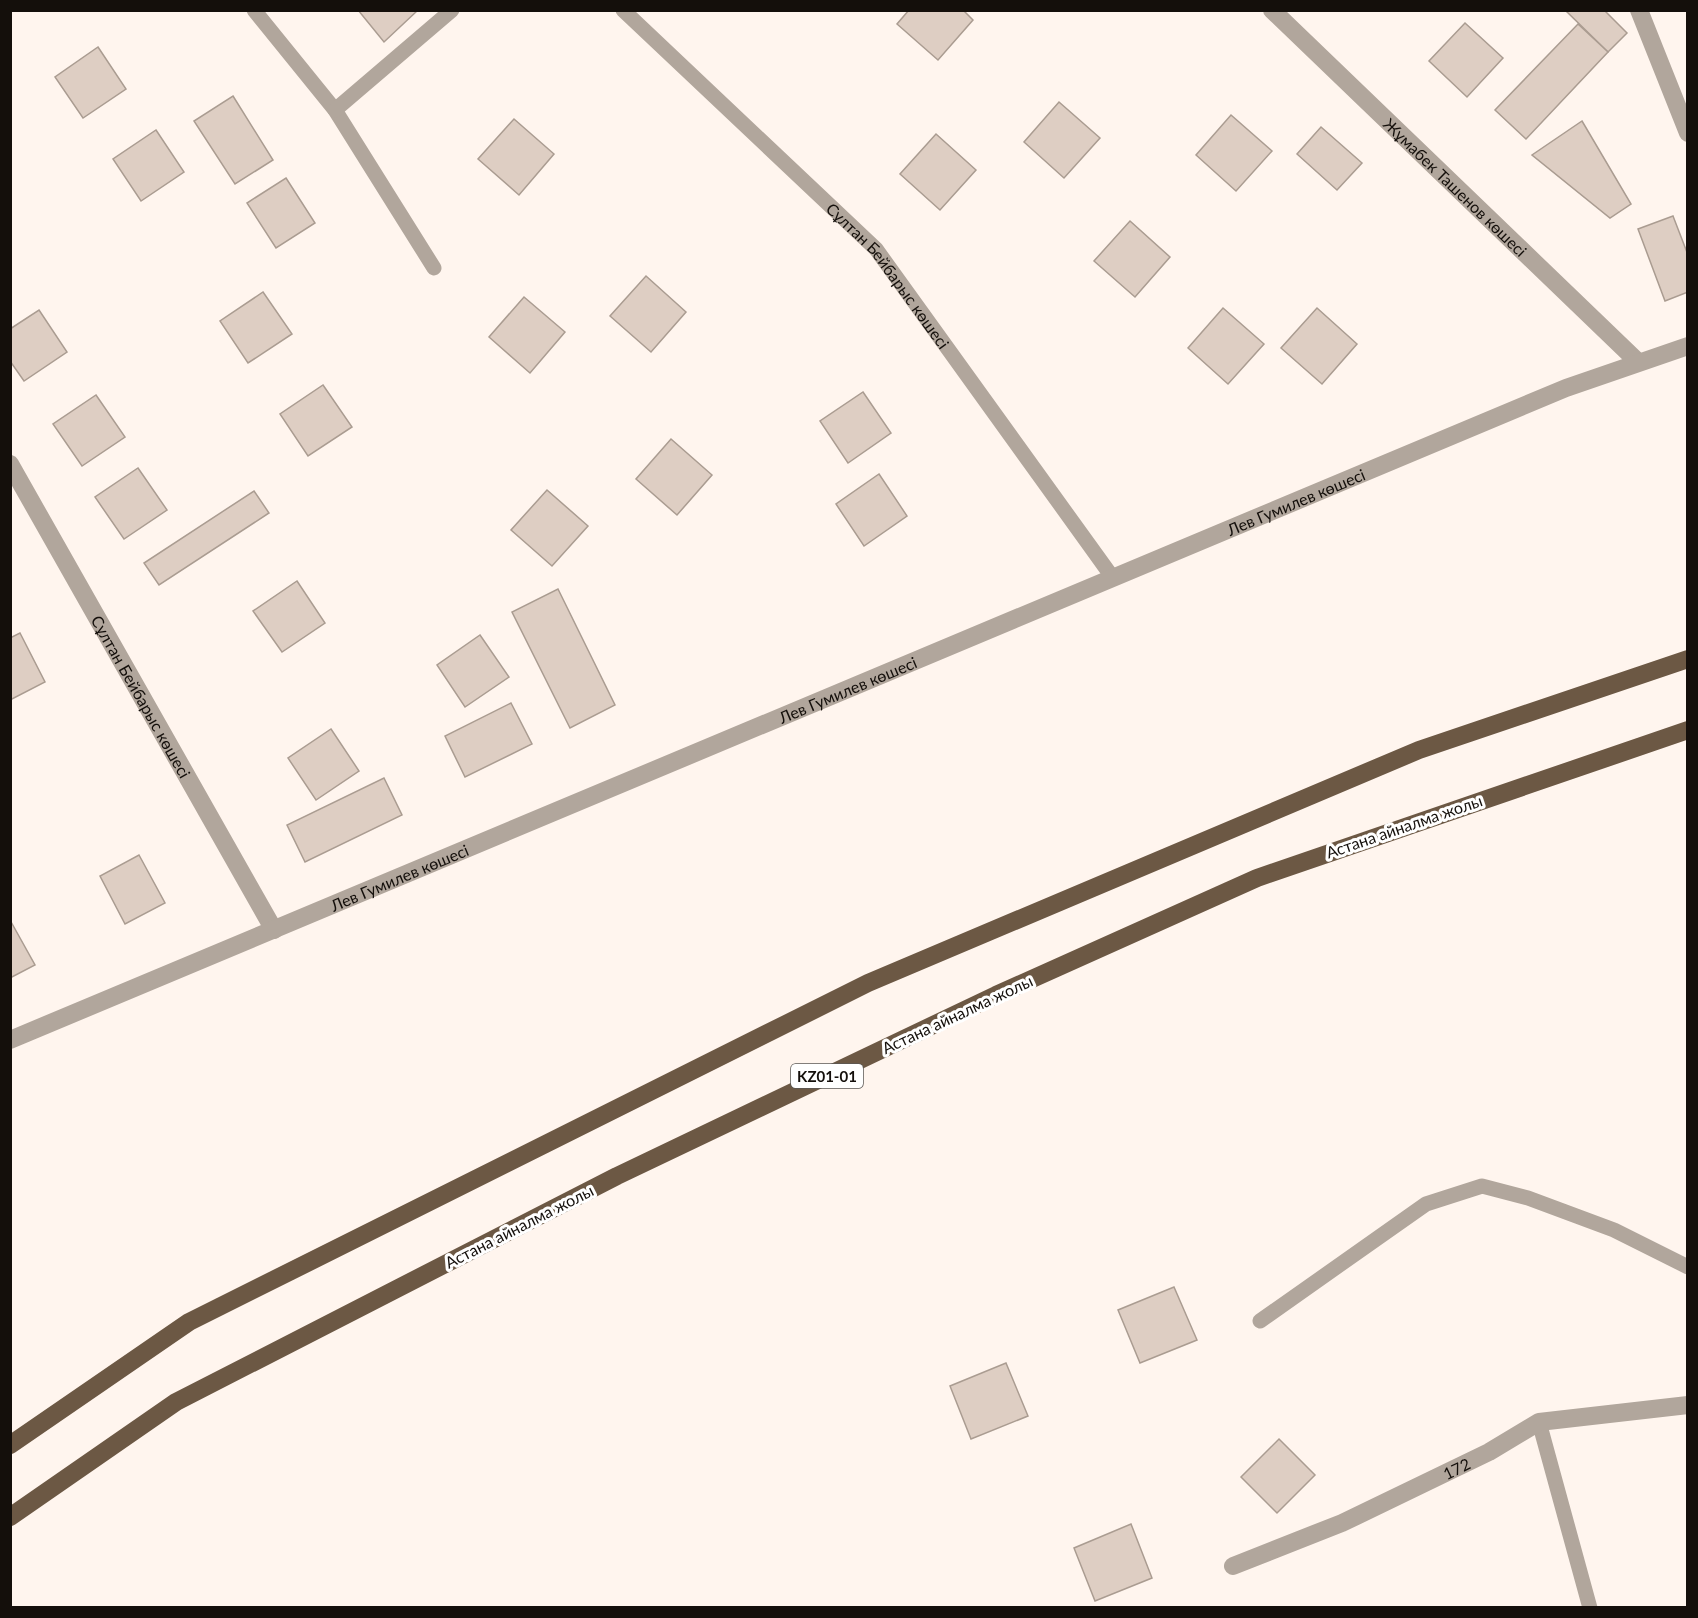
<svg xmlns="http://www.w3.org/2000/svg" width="1698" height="1618" font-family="Lato,sans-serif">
	<rect width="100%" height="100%" fill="#fff5ee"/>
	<g fill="#decec3" stroke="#aa9c91" stroke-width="1.5">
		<path d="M 358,10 L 418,10 L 384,42 Z"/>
		<path d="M 909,10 L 963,10 L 973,20 L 938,60 L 897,24 Z"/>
		<path d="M 1565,10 L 1604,10 L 1627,33 L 1608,52 Z"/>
		<path d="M 1465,23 L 1503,58 L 1467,97 L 1429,61 Z"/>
		<path d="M 1578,24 L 1608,52 L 1526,139 L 1495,110 Z"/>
		<path d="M 98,47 L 126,89 L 83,118 L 55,77 Z"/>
		<path d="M 233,96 L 273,160 L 235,184 L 194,121 Z"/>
		<path d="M 1059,102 L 1100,138 L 1064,178 L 1024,142 Z"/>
		<path d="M 1231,115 L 1272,151 L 1236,191 L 1196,155 Z"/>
		<path d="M 514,119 L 554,154 L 519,195 L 478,159 Z"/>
		<path d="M 1582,121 L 1631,204 L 1610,218 L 1532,155 Z"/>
		<path d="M 1321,127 L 1362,163 L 1337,190 L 1297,154 Z"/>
		<path d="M 156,130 L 184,172 L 141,201 L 113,159 Z"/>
		<path d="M 936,134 L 976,170 L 940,210 L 900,174 Z"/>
		<path d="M 286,178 L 315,223 L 276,248 L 247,203 Z"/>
		<path d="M 1673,216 L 1688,255 L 1688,292 L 1665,301 L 1638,229 Z"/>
		<path d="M 1130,221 L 1170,257 L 1135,297 L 1094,261 Z"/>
		<path d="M 646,276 L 686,312 L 651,352 L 610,316 Z"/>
		<path d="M 263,292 L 292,334 L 248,363 L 220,321 Z"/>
		<path d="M 524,297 L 565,332 L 530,373 L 489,337 Z"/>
		<path d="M 1223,308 L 1264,344 L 1228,384 L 1188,348 Z"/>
		<path d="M 1317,308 L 1357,344 L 1322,384 L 1281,348 Z"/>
		<path d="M 39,310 L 67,352 L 24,381 L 10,361 L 10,329 Z"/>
		<path d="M 323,385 L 352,427 L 308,456 L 280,414 Z"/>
		<path d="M 863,392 L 891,433 L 848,463 L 820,421 Z"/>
		<path d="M 96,395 L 125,437 L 82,466 L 53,424 Z"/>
		<path d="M 671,439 L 712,475 L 677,515 L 636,479 Z"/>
		<path d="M 138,468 L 167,510 L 124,539 L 95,497 Z"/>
		<path d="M 879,474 L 907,516 L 864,546 L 836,504 Z"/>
		<path d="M 547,490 L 588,526 L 552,566 L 511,530 Z"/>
		<path d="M 254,491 L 269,513 L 159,585 L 144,563 Z"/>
		<path d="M 297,581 L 325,623 L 282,652 L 253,611 Z"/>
		<path d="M 558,589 L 615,705 L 570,728 L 512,612 Z"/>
		<path d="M 20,633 L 45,682 L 10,700 L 10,638 Z"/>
		<path d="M 480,635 L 509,677 L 465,707 L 437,665 Z"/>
		<path d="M 511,703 L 532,744 L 465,777 L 445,736 Z"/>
		<path d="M 331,729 L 359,771 L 316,800 L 288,758 Z"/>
		<path d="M 384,778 L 402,815 L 305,862 L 287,825 Z"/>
		<path d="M 139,855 L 165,903 L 125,924 L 100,876 Z"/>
		<path d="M 10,920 L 35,965 L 10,978 Z"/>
		<path d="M 1174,1287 L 1197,1340 L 1140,1363 L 1118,1310 Z"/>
		<path d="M 1006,1363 L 1028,1416 L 971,1439 L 950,1386 Z"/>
		<path d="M 1279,1439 L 1315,1475 L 1277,1513 L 1241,1477 Z"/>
		<path d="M 1131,1524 L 1152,1578 L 1095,1601 L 1074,1548 Z"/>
	</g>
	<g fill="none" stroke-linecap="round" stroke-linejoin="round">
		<g stroke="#b1a69c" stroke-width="15">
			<path d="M 254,10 L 335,110 L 434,268"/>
			<path id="s1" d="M 623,10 L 876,249 L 1113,578"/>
			<path d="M 335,110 L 452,10"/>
			<path d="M 1260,1321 L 1426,1204 L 1482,1186 L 1528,1198 L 1614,1230 L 1688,1267"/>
			<path d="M 1539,1422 L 1590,1608"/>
		</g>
		<g stroke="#b1a69c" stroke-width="18">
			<path id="s2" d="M 1272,10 L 1638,362"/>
			<path d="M 1639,10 L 1688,133"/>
			<path id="s3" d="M 10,464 L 274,930"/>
			<path id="s4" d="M 10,1040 L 1566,388 L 1688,346"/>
			<path id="s5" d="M 1233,1566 L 1342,1523 L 1489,1452 L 1539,1422 L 1688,1405"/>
		</g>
		<g stroke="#6c5844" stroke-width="18">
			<path d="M 10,1445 L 189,1322 L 868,983 L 1419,750 L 1688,659"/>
			<path d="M 10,1517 L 176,1402 L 617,1176 L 996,995 L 1257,878 L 1688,730"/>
		</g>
	</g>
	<g text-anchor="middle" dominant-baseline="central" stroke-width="6" stroke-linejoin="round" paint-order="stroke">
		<rect fill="#fff" stroke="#5a5754" stroke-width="1.5" x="791" y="1064" width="72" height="24" rx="4.5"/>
		<g font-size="15" font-weight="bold" fill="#140f0b">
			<text x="827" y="1076">KZ01-01</text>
		</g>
		<g font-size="16" fill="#140f0b" stroke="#fff">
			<text stroke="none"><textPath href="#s2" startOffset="255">Жұмабек Ташенов көшесі</textPath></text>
			<text stroke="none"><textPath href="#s1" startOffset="376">Сұлтан Бейбарыс көшесі</textPath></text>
			<text stroke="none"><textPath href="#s4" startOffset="1394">Лев Гумилев көшесі</textPath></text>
			<text stroke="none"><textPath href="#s4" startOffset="908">Лев Гумилев көшесі</textPath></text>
			<text stroke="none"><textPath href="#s3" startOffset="267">Сұлтан Бейбарыс көшесі</textPath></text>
			<text transform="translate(1404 826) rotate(-19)">Астана айналма жолы</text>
			<text stroke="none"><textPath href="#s4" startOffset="422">Лев Гумилев көшесі</textPath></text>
			<text transform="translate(957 1014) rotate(-25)">Астана айналма жолы</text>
			<text transform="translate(519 1226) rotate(-27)">Астана айналма жолы</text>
			<text stroke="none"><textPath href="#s5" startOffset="244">172</textPath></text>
		</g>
	</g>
	<rect width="1698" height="1618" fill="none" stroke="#140f0b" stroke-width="24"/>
</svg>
